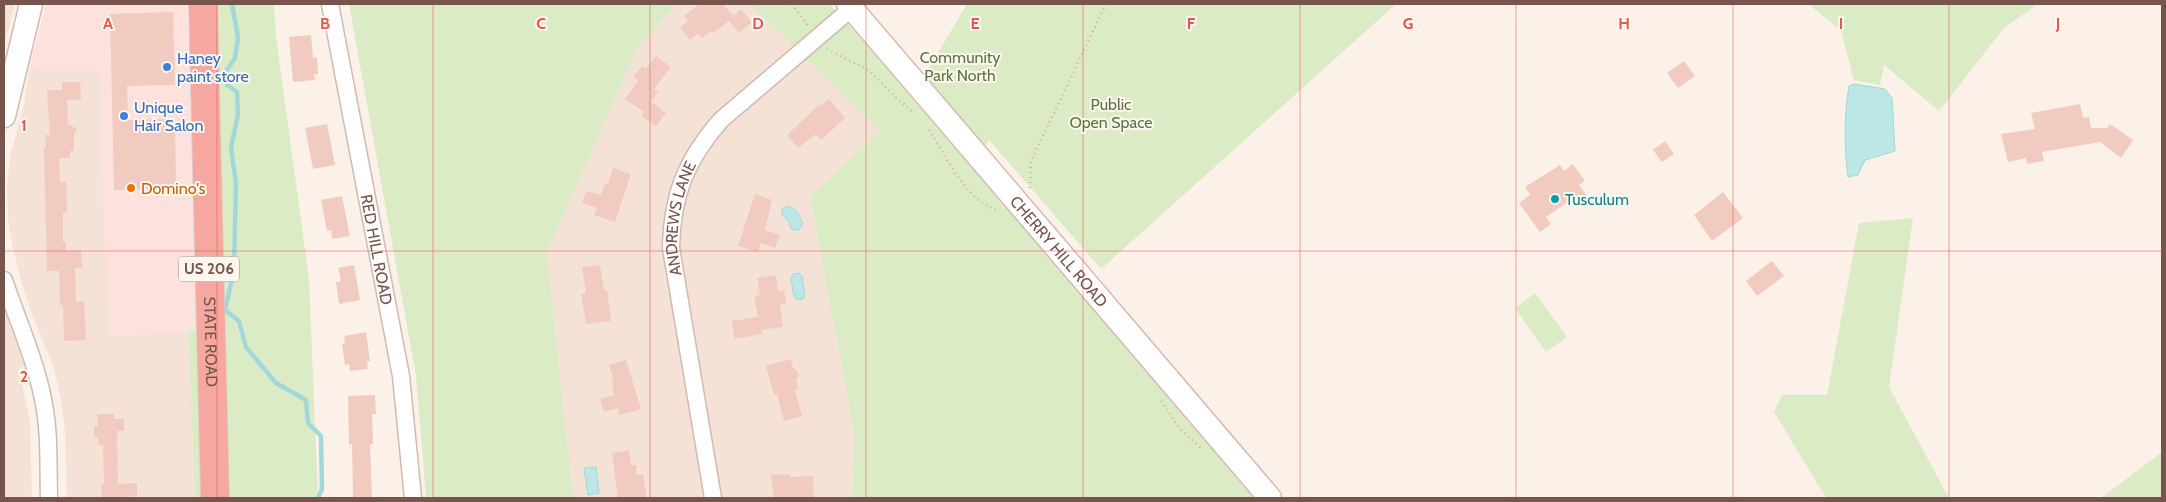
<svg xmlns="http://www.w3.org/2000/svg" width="2166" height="502" font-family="Cabin,sans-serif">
	<rect width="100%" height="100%" fill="#fcf1e8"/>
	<g fill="#f4e2d6">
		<path d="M 4,4 L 15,4 L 4,47 Z"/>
		<path d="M 677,4 L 749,4 L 880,131 L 810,197 L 854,432 L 852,498 L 573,498 L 547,253 L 637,48 Z"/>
		<path d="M 29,70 L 101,70 L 103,193 L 111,336 L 188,331 L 195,498 L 67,498 L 65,432 L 61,399 L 54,368 L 30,309 L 21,281 L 13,248 L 8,219 L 7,184 L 11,153 L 24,105 Z"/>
		<path d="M 4,308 L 24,366 L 19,368 L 30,422 L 32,498 L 4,498 Z"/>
	</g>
	<path fill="#fde1dc" d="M 46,4 L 187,4 L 198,330 L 110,336 L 103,193 L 100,71 L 29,70 Z"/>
	<g fill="#dbebc6">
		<path d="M 218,4 L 274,4 L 276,37 L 309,279 L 318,498 L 228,498 L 221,314 Z"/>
		<path d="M 349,4 L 677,4 L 637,48 L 547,253 L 573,498 L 426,498 L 416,376 Z"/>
		<path d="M 749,4 L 830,4 L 913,95 L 967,4 L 1396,4 L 1101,269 L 989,140 L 978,159 L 1268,498 L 852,498 L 854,432 L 810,197 L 880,131 Z"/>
		<path d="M 1808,4 L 2038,4 L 2004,28 L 1939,111 L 1884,65 L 1880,85 L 1854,80 L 1841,30 Z"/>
		<path d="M 1913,218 L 1889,387 L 1949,498 L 1826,498 L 1774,412 L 1782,395 L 1827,395 L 1859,223 Z"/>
		<path d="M 1535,293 L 1567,337 L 1546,352 L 1515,308 Z"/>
		<path d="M 198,330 L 204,498 L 195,498 L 188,331 Z"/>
		<path d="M 2162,452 L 2162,498 L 2101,498 Z"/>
	</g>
	<g fill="#bce7e6" stroke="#a2d8d8">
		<path d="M 1854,84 L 1885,89 L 1892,98 L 1895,151 L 1865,160 L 1858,175 L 1848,177 C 1844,145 1844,117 1849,86 Z"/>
		<path d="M 787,206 C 802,212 796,212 803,223 L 799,230 L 791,229 L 789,222 L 782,215 L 782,209 Z"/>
		<path d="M 799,273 L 802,276 L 805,295 L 803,299 L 797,300 L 794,297 L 791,278 L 794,274 Z"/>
		<path d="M 596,467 L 599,493 L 588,495 L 584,468 Z"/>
	</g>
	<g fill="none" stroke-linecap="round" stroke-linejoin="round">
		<path stroke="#a2d8d8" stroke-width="4.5" d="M 232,4 L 238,37 L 235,58 L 226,71 L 227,85 L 237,92 L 238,114 L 231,148 L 236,183 L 234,270 L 225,310 L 239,321 L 246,347 L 276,383 L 306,400 L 308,423 L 321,436 L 322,489 L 318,498"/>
	</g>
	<g fill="#f2cbc0">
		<path d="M 699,4 L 723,4 L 733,16 L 741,9 L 752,22 L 739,33 L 729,21 L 713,33 L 711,31 L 702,38 L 698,33 L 690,40 L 680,28 L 688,21 L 684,16 Z"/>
		<path d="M 173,12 L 175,85 L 127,86 L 128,120 L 175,119 L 176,189 L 114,190 L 110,14 Z"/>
		<path d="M 311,35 L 313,58 L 317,57 L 318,74 L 314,74 L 315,80 L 293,82 L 289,37 Z"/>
		<path d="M 656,56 L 671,67 L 654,89 L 658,92 L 651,102 L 666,113 L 656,126 L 641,116 L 644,112 L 625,99 L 638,81 L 633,77 L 642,66 L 646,69 Z"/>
		<path d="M 1684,61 L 1695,76 L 1678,88 L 1667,73 Z"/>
		<path d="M 62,82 L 80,82 L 81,100 L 67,100 L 68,124 L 77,129 L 74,134 L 74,151 L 70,151 L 70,158 L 59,158 L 60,182 L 66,182 L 67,212 L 63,213 L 63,242 L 66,242 L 66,251 L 81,250 L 82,268 L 75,268 L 76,302 L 84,301 L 86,340 L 64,341 L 63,305 L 60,305 L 59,271 L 47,271 L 44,148 L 46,148 L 45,135 L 50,135 L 47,90 L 62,90 Z"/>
		<path d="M 829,99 L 845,118 L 821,140 L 816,134 L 798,148 L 787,135 L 820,104 L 821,106 Z"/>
		<path d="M 2080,104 L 2083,118 L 2089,117 L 2091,128 L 2107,128 L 2110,124 L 2133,140 L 2121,158 L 2100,142 L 2042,152 L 2044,161 L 2027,164 L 2026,158 L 2008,162 L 2001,134 L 2035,129 L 2031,113 Z"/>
		<path d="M 327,124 L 335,165 L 313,169 L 305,128 Z"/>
		<path d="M 1665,141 L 1674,154 L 1662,162 L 1653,150 Z"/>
		<path d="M 1573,164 L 1585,181 L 1579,185 L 1588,197 L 1574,207 L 1569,201 L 1546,217 L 1551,224 L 1540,232 L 1519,203 L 1530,195 L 1525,187 L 1560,165 L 1564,171 Z"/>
		<path d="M 613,168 L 631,174 L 615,222 L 594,215 L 597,208 L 582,203 L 586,191 L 601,195 L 605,183 L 608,184 Z"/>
		<path d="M 1723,192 L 1743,218 L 1712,241 L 1694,215 Z"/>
		<path d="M 755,194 L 772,200 L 765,230 L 780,235 L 775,248 L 761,243 L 758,252 L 738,246 Z"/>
		<path d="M 342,196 L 350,236 L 332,239 L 331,230 L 327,231 L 321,200 Z"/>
		<path d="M 1772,261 L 1784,276 L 1757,296 L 1746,281 Z"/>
		<path d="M 354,265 L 360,300 L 339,304 L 336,282 L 341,281 L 338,268 Z"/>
		<path d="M 600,265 L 604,290 L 607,290 L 611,321 L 586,324 L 581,294 L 586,293 L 582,267 Z"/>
		<path d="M 776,275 L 778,291 L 784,290 L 786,304 L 780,305 L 783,327 L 761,330 L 762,334 L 735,339 L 732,321 L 758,317 L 754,296 L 760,295 L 757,278 Z"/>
		<path d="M 366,332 L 370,361 L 367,361 L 368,369 L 350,371 L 349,364 L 345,365 L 342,344 L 345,343 L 344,336 Z"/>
		<path d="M 791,359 L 793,368 L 797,370 L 799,376 L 796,380 L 799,389 L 795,390 L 802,416 L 784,421 L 777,394 L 774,395 L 766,366 Z"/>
		<path d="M 626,360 L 641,409 L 620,415 L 618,408 L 604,412 L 600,399 L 614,395 L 612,382 L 614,382 L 609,365 Z"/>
		<path d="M 375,395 L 376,414 L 372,414 L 373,444 L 370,444 L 372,498 L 353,498 L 352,444 L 349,445 L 348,396 Z"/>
		<path d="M 97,414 L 114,414 L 114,419 L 124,419 L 124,431 L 117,431 L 118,484 L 137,483 L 137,496 L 102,498 L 101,485 L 104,484 L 103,445 L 99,445 L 98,438 L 94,437 L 94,426 L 98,426 Z"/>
		<path d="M 629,450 L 631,465 L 636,465 L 637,475 L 643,474 L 647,498 L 618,498 L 612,453 Z"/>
		<path d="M 790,474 L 790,477 L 813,476 L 814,498 L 774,498 L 771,475 Z"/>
	</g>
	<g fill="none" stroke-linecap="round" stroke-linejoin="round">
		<g stroke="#d1bab0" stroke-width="19">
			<g id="street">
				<path id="s1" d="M 330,4 L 401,376 L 413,498"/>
				<path d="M 4,280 C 17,319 35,359 43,399 C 50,432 48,465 49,498"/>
				<path id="s2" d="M 713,498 L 671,248 C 672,195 686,160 721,120 L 852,8"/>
			</g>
		</g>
		<g stroke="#d7bab0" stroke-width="25">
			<g id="secondary">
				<path id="s3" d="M 848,4 L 1270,498"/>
				<path d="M 4,116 L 31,4"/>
			</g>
		</g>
		<g stroke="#d9cfcd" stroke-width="30">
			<g id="highway">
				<path id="s4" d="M 203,4 L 215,498"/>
			</g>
		</g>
		<g stroke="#d7aea2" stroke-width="2.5" stroke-dasharray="1 4" stroke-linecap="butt">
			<path d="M 792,4 L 809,27"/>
			<path d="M 827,49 L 870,71 L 896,98 L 912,111"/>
			<path d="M 929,130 C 948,158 964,200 999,211"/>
			<path d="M 1030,188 L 1031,161 L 1106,4"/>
			<path d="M 1161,401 L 1179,428 L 1201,448"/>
		</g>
		<use href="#street" stroke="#fff" stroke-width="16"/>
		<use href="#secondary" stroke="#fff" stroke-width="22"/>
		<use href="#highway" stroke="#f6a8a0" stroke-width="28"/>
	</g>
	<path fill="none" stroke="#e6574e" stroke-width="1" stroke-opacity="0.55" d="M 217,4 L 217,498M 433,4 L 433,498M 650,4 L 650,498M 866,4 L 866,498M 1083,4 L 1083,498M 1300,4 L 1300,498M 1516,4 L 1516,498M 1733,4 L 1733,498M 1949,4 L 1949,498M 4,251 L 2162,251"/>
	<g fill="#3f7fe0" stroke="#fff6ef" stroke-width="2">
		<circle cx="167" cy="67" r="5"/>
		<circle cx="124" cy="116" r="5"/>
	</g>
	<circle fill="#e8710a" stroke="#fff6ef" stroke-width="2" cx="131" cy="188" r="5"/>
	<circle fill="#0f9aa8" stroke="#fff6ef" stroke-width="2" cx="1555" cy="199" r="5"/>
	<g text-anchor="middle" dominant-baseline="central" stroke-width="4" stroke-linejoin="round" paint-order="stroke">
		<rect fill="#fff6ef" stroke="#a0857d" stroke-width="1" x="179" y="256.5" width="60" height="25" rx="4"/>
		<g font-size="15" font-weight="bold" fill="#77544c">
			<text x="209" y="269">US 206</text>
		</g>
		<g font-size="16" fill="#597741" stroke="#fff6ef">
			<text x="960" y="57">Community<tspan x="960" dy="18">Park North</tspan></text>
			<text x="1111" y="104">Public<tspan x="1111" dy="18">Open Space</tspan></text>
		</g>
		<g font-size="16" fill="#366cbe" stroke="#fff6ef" text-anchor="start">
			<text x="177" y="58">Haney<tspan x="177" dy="18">paint store</tspan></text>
			<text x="134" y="107">Unique<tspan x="134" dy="18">Hair Salon</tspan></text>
		</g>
		<g font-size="16" fill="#c56008" stroke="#fff6ef" text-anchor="start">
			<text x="141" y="188">Domino's</text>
		</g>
		<g font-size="16" fill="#0d838f" stroke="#fff6ef" text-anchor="start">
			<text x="1565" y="199">Tusculum</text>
		</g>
		<g font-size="16" fill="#77544c" stroke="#fff6ef">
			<text stroke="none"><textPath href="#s2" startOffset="284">ANDREWS LANE</textPath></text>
			<text stroke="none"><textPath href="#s1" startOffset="250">RED HILL ROAD</textPath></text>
			<text stroke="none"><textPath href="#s3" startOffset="325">CHERRY HILL ROAD</textPath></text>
			<text stroke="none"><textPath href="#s4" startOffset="338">STATE ROAD</textPath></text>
		</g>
	</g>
	<g font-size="16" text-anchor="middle" font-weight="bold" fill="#e6574e" stroke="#fff6ef" stroke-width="4" stroke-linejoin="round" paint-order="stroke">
		<text x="108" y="29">A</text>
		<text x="325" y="29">B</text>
		<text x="541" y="29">C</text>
		<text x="758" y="29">D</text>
		<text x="975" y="29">E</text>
		<text x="1191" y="29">F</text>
		<text x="1408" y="29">G</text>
		<text x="1624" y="29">H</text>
		<text x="1841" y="29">I</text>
		<text x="2058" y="29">J</text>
		<text x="24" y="131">1</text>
		<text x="24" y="382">2</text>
	</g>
	<rect width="2166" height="502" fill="none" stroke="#77544c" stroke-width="10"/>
</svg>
